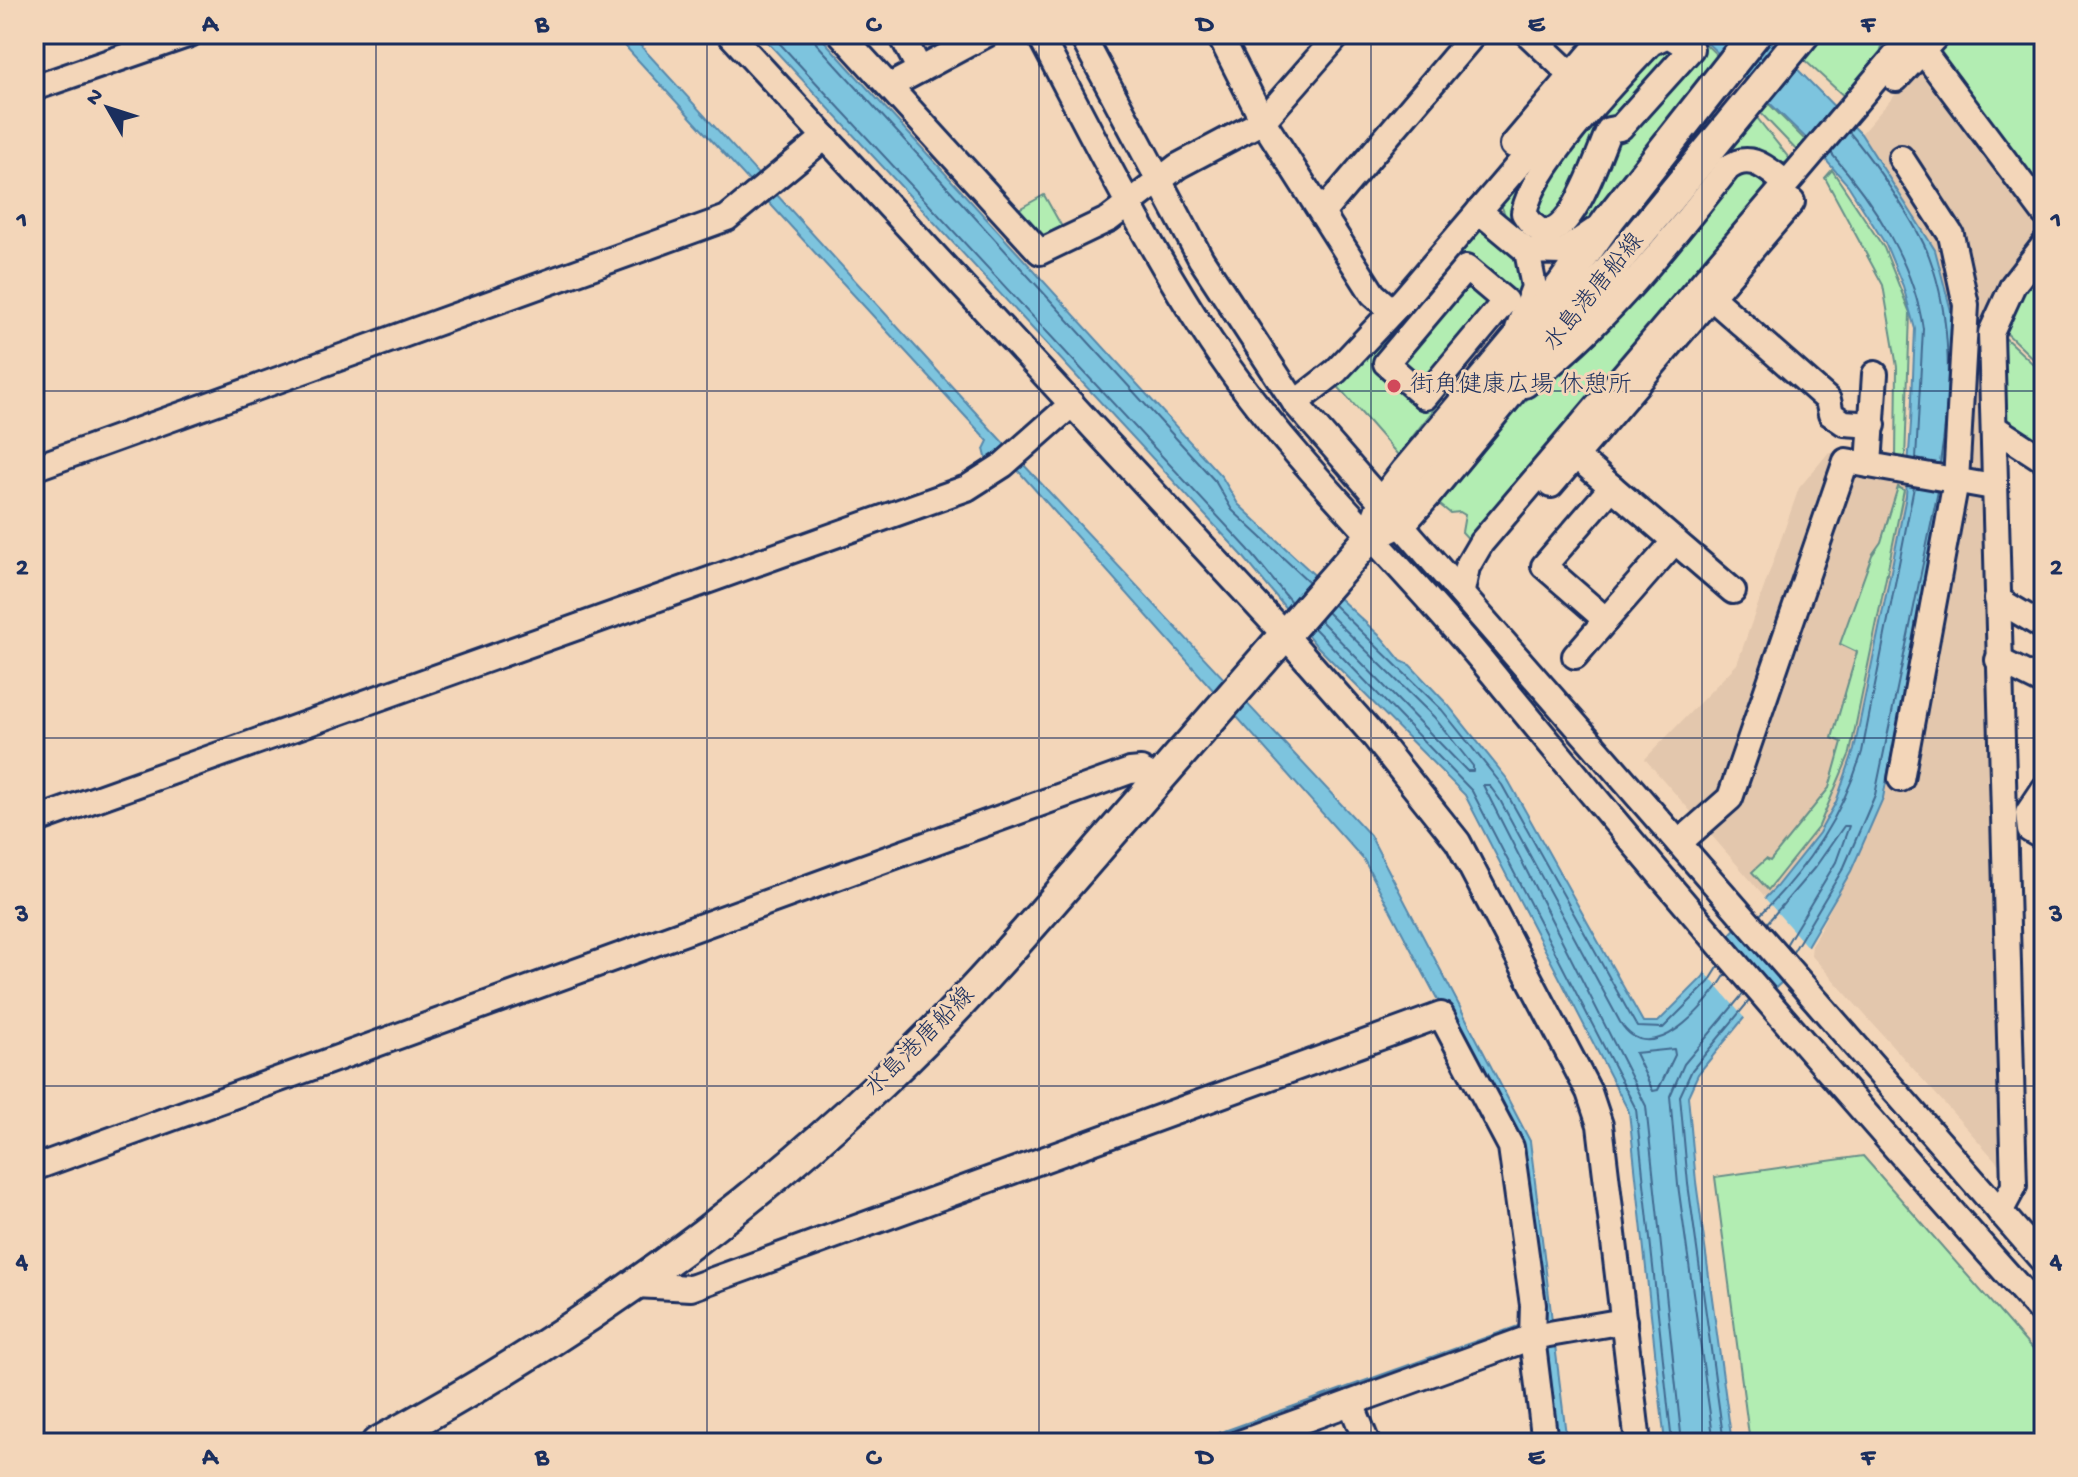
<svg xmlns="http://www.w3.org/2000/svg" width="2078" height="1477" font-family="'Gochi Hand','Klee One',sans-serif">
	<rect width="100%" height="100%" fill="#f3d6b9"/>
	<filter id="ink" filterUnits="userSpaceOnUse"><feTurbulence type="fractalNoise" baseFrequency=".0125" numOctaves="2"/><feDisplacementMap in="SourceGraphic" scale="16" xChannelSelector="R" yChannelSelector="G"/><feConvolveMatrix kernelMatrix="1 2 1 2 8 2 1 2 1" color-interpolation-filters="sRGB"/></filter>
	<g filter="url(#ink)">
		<path fill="#e3c7ad" d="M 1922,64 L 2040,229 L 1981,321 L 1978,390 L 2005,1171 L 1811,955 L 1812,944 L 1857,858 L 1814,839 L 1766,898 L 1645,759 L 1737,664 L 1799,488 L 1829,452 L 1947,473 L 1951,311 L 1935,250 L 1861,134 Z"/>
		<g fill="#b2edb2" stroke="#668e88" stroke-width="2">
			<path d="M 1642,34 L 1695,34 L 1719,57 L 1573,239 L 1533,246 L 1507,220 L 1500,202 Z"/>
			<path d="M 1822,34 L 1885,34 L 1879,58 L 1846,98 L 1801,57 Z"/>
			<path d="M 1923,34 L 2044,34 L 2044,202 L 1964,90 L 1961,79 Z"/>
			<path d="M 1765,100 L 1808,143 L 1799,153 L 1757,109 Z"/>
			<path d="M 1754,114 L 1792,162 L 1710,172 Z"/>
			<path d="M 1750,170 L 1765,179 L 1766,192 L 1473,544 L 1462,532 L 1465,515 L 1460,512 L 1450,513 L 1439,504 L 1518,409 L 1729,178 Z"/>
			<path d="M 1832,170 L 1884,248 L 1910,313 L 1905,460 L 1896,458 L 1897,367 L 1883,285 L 1825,178 Z"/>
			<path d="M 1044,195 L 1066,234 L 1045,245 L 1012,213 Z"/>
			<path d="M 1480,231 C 1503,237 1518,258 1525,279 L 1515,306 L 1398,455 L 1334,382 L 1473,232 Z"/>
			<path d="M 2044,259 L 2044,369 L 1999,326 Z"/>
			<path d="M 2002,335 L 2044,374 L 2044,453 L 2007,429 Z"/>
			<path d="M 1898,487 L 1904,490 L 1850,753 L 1819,826 L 1768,890 L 1752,872 L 1766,859 L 1770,861 L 1829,788 L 1842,742 L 1832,738 L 1857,652 L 1840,644 L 1872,555 L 1881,542 Z"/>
			<path d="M 1863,1156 L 2044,1363 L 2044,1443 L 1750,1443 L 1715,1177 Z"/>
		</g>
		<g fill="#7dc4de" stroke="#5688ab" stroke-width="2">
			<path d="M 614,34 L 630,34 L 1008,448 L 1370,835 L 1530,1141 L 1567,1443 L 1552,1443 L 1524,1177 L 1442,1008 L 1364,860 L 1014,466 L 987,461 L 984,449 L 988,441 Z"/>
			<path d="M 760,34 L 818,34 L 1222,477 L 1238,504 L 1382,638 L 1401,661 L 1410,665 L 1448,705 L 1508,780 L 1643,1022 L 1658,1022 L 1703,977 L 1728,936 L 1776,887 L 1819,833 L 1836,802 L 1854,750 L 1891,571 L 1906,496 L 1911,423 L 1915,329 L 1903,286 L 1886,245 L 1848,185 L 1809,141 L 1698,34 L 1763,34 L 1861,134 L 1935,250 L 1951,311 L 1954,350 L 1951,450 L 1883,798 L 1851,871 L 1807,946 L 1782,982 L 1748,1013 L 1698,1074 L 1688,1096 L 1696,1182 L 1732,1443 L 1665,1443 L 1629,1112 L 1465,795 L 1315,644 L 1242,555 Z"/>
		</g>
		<g fill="#f3d6b9">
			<path d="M 1763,896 L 1809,949 L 1782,983 L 1734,928 Z"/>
			<path d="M 1728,934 L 1777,990 L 1747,1021 L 1703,970 Z"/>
		</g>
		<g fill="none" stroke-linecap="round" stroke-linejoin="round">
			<g stroke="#426b91" stroke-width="2">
				<path d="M 771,34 L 1248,549 L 1291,602"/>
				<path d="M 813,34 L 816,43 L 1215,481 L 1232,510 L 1308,581"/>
				<path d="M 1849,132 C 1872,159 1917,224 1929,256 C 1953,320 1951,397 1940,463"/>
				<path d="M 1831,153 C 1873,201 1914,264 1923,329 L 1916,459"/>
				<path d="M 1333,604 L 1442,710 L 1502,785 L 1637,1027 L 1663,1028 L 1709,982 L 1719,966"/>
				<path d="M 1320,620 L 1467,771 L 1473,771 L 1473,766 L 1434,717 L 1327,612"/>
				<path d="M 1313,627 L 1472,791 L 1636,1109 L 1672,1443"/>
				<path d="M 1760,915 C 1808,867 1842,816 1862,752 L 1914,487"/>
				<path d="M 1767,923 L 1816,866 L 1844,826 L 1849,826 L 1836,862 L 1786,945"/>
				<path d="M 1793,952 L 1844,867 L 1875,795 L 1938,491"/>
				<path d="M 1674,1049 L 1675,1055 L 1658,1090 L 1653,1091 L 1635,1053 Z"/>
				<path d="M 1682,1443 L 1646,1106 L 1483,785 L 1489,785 L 1500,800 L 1620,1022 C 1651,1073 1708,1004 1726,974"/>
				<path d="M 1714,1443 L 1678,1185 L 1670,1096 L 1684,1064 L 1743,994"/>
				<path d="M 1724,1443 L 1688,1184 L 1680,1096 L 1692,1070 L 1749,1001"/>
			</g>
			<path stroke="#5688ab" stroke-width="5" d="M 1195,1443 L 1525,1325"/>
			<g stroke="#1b2f5e" stroke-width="30">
				<g id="minor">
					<path d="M 730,34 L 1284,634 L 1373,735 L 1458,842 L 1589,1092 L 1600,1125 L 1638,1443"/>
					<path d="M 841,34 L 1040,252 L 1109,219 L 1178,166 L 1263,121 L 1339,34"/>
					<path d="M 901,34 L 920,70"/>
					<path d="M 1039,34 C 1094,138 1146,244 1211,342 C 1292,464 1401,561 1493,674 C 1671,892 1856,1105 2044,1315"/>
					<path d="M 1081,34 L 1201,259 L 1295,403 L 2044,1262"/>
					<path d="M 1219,34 L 1263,121 L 1373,294 L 1390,309"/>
					<path d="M 1528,34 L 1582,85"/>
					<path d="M 1642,35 L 1651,43 C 1616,80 1533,165 1524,213 C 1561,277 1597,156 1609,130 L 1620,128 L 1691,49 L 1668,35 L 1651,43"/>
					<path d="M 1913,38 L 2044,213"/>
					<path d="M 1896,79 L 1938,34"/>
					<path d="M 890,86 L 987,34"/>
					<path d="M 34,88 L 190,34"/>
					<path d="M 1513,145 L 1607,34"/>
					<path d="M 1901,158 L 1951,235 L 1966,305 L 1956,481 L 1901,779"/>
					<path d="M 1479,211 L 1527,251"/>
					<path d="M 1322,213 L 1474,34"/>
					<path d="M 1466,268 L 1505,301 L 1425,397 L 1386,363 Z"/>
					<path d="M 1711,297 L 1828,400 L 1831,414 L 1844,423 L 1873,425"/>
					<path d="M 1518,329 L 1534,287 L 1527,251 L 1563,252 L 1597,229"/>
					<path d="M 1525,385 C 1605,325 1666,246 1728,168 C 1751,151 1767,169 1786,183"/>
					<path d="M 1295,403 L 1336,371 L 1404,299 L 1630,34"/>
					<path d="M 1995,428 L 2044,460"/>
					<path d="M 1564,446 L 1733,591"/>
					<path d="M 1869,465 L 1993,487"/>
					<path d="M 34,468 L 727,218 L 825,137"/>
					<path d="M 1551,485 L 1792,202"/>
					<path d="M 1462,591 L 1467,567 L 1481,543 L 1912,36 L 1910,34"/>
					<path d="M 1997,599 L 2044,627"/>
					<path d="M 1606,620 L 1675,541"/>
					<path d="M 1575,656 L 1606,620 L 1544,566 L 1612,487"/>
					<path d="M 1998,660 L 2044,683"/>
					<path d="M 2044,789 L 2028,813 L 2030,830 L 2044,838"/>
					<path d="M 34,821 L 967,488 L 1003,465 L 1072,404"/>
					<path d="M 1679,843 L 1730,798 L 1846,461 L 1869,465 L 1875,374"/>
					<path d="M 34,1168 L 1130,771 L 1141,770 L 1158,779"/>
					<path d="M 2000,1212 L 2014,1186 L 1991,333 L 2013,285 L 2044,245"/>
					<path d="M 636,1285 L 691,1288 L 1441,1015 L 1511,1147 L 1533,1305 L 1532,1337 L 1545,1443"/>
					<path d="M 1351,1403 L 1367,1443"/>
					<path d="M 1240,1443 L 1532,1337 L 1624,1321"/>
				</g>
			</g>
			<g stroke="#1b2f5e" stroke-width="36">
				<g id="major">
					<path d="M 1912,36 L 1914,34"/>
					<path d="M 1371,536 L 1402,521 L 1426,494 L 1804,34"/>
					<path d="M 377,1443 C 560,1345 729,1227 880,1084 C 963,1006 1037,920 1111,834 C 1197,734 1284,635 1371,536 L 1384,501 L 1407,471 L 1563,284 L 1610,218 L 1755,34"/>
				</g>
			</g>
			<use href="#minor" stroke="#f3d6b9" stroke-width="24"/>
			<use href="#major" stroke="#f3d6b9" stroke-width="30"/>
		</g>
	</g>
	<path fill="none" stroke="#1b2f5e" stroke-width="2" stroke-opacity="0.55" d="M 376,34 L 376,1443M 707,34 L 707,1443M 1039,34 L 1039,1443M 1371,34 L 1371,1443M 1702,34 L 1702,1443M 34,391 L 2044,391M 34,738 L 2044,738M 34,1086 L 2044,1086"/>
	<circle fill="#d1495b" stroke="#f3d6b9" stroke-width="3" cx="1394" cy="386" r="8"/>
	<g text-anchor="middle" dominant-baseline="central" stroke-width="6" stroke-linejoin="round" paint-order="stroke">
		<g font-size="24" fill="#1b2f5e" stroke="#f3d6b9">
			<text transform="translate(1595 293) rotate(-51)">水島港唐船線</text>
			<text transform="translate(921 1043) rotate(-45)">水島港唐船線</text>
		</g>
		<g font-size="24" fill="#1b2f5e" stroke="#f3d6b9" text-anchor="start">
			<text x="1410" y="386">街角健康広場 休憩所</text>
		</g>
	</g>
	<rect width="2078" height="1477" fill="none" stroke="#f3d6b9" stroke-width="88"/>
	<g transform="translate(108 108) rotate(309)" stroke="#f3d6b9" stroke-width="6" paint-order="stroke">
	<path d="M0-6L14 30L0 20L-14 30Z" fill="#1b2f5e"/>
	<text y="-12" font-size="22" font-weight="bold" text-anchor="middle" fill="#1b2f5e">N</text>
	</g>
	<rect x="44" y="44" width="1990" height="1389" fill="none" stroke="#1b2f5e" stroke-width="3"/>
	<g font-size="26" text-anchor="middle" font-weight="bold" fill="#1b2f5e">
		<text x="210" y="31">A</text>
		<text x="542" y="31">B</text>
		<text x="873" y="31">C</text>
		<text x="1205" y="31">D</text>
		<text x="1536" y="31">E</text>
		<text x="1868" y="31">F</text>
		<text x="22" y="227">1</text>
		<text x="2056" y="227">1</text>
		<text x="22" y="574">2</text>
		<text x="2056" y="574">2</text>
		<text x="22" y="921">3</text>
		<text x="2056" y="921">3</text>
		<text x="22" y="1268">4</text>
		<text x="2056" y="1268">4</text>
		<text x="210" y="1464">A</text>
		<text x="542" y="1464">B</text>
		<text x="873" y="1464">C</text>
		<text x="1205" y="1464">D</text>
		<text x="1536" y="1464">E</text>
		<text x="1868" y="1464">F</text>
	</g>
</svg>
